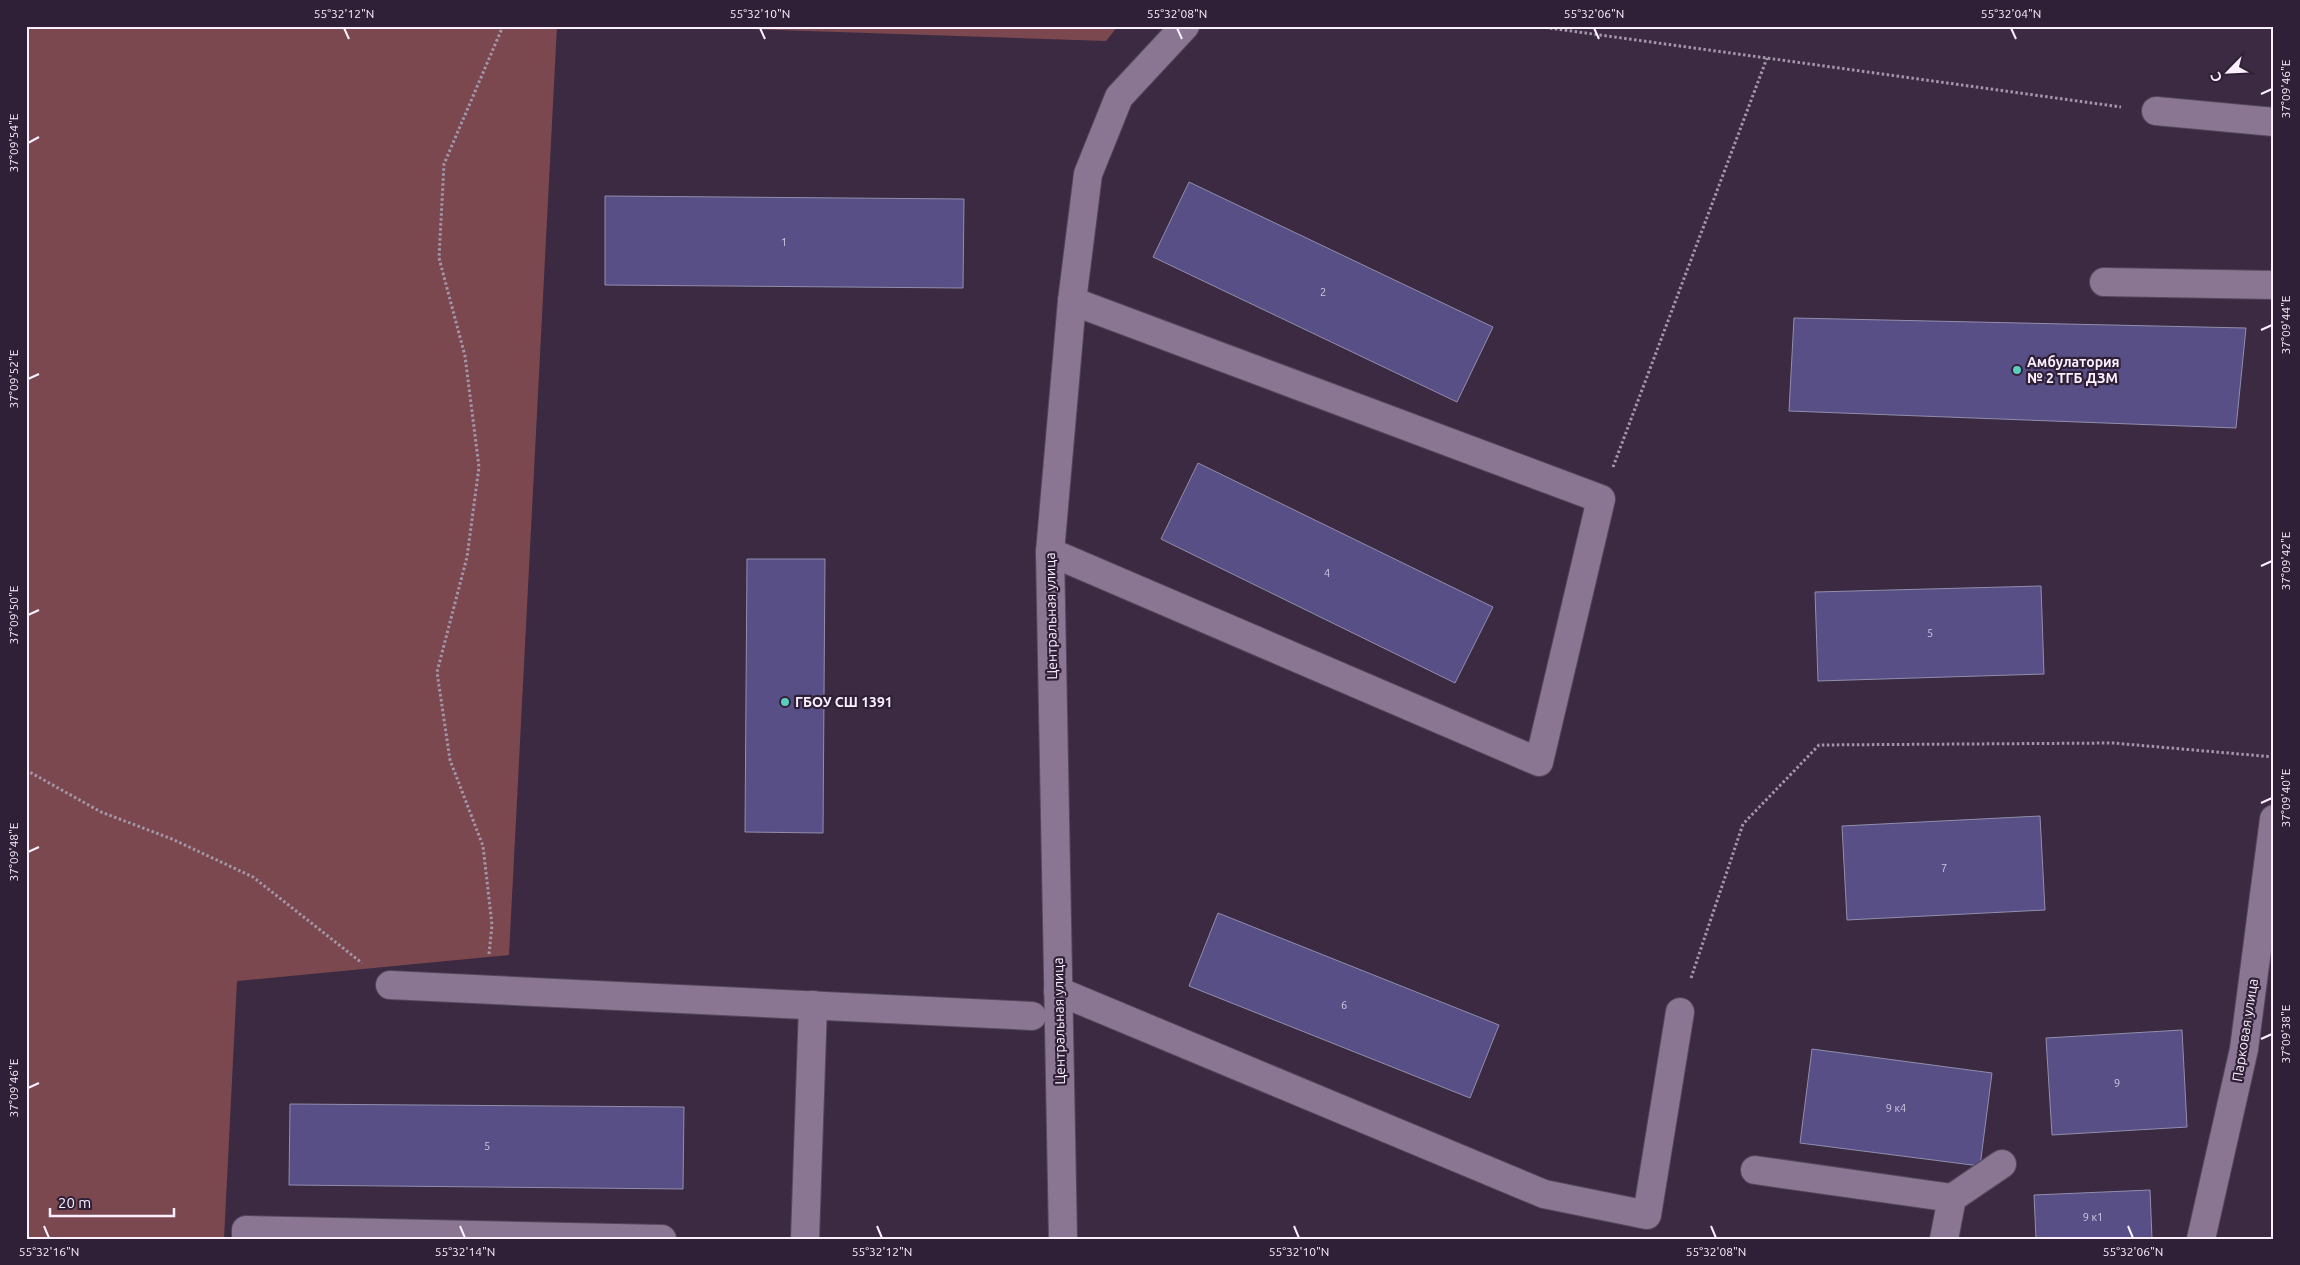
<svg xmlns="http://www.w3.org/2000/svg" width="2300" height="1265" font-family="Ubuntu,sans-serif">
	<rect width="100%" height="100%" fill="#3b2a41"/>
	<g fill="#7b4850">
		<path d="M 26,26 L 557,26 L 509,955 L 237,981 L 224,1239 L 26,1239 Z"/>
		<path d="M 657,26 L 1118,26 L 1106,41 Z"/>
	</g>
	<g fill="#574f86" stroke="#918eae">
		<path d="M 1189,182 L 1493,327 L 1457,402 L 1153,257 Z"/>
		<path d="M 605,196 L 964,199 L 963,288 L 605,285 Z"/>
		<path d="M 1794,318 L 2246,328 L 2236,428 L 1789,411 Z"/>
		<path d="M 1198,463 L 1493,607 L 1455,683 L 1161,539 Z"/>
		<path d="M 747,559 L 825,559 L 823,833 L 745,832 Z"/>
		<path d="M 2041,586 L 2044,674 L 1818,681 L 1815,592 Z"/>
		<path d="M 2040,816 L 2045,910 L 1847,920 L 1842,826 Z"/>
		<path d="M 1218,913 L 1499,1025 L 1470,1098 L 1189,986 Z"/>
		<path d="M 2182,1030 L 2187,1127 L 2052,1135 L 2046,1038 Z"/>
		<path d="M 1812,1049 L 1992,1073 L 1980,1166 L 1800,1143 Z"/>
		<path d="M 290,1104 L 684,1107 L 683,1189 L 289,1185 Z"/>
		<path d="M 2150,1190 L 2152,1239 L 2036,1239 L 2034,1195 Z"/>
	</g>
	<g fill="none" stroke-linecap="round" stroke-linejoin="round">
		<g stroke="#55475b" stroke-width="30">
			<g id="minor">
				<path d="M 2156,111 L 2274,122"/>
				<path d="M 2104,282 L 2274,285"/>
				<path d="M 1050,552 L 1539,762 L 1601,499 L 1072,301"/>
				<path d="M 390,985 L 1032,1016"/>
				<path d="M 1058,991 L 1544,1194 L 1647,1215 L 1680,1012"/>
				<path d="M 1755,1170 L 1952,1198"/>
				<path d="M 246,1239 L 246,1230 L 662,1239"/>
				<path d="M 805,1239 L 813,1005"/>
				<path d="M 1063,1239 L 1050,552 L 1072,301 L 1088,174 L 1119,97 L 1185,26"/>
				<path d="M 1944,1239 L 1952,1198 L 2002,1164"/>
				<path d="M 2201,1239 L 2244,1049 L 2274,819"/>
			</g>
		</g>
		<g stroke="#a496a9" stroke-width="3" stroke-dasharray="2.5 2.5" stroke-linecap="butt">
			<path d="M 1535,26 L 2121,107"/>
			<path d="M 1613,467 L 1767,58"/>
			<path d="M 26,770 L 101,812 L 172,839 L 253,877 L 362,963"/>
			<path d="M 489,954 L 492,925 L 483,846 L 450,760 L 437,672 L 467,557 L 479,467 L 465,356 L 439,258 L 444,164 L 503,26"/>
			<path d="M 1691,978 L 1743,824 L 1819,745 L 2113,743 L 2274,757"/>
		</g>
		<use href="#minor" stroke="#8a7692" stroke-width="28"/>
	</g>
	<path fill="none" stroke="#fbf0ff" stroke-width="2" d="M 344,28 L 349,39M 760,28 L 765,39M 1177,28 L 1182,39M 1594,28 L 1599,39M 2011,28 L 2016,39M 2261,94 L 2272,89M 28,143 L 39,137M 2261,330 L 2272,325M 28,379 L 39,374M 2261,566 L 2272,561M 28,615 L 39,610M 2261,803 L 2272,798M 28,852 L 39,847M 2261,1039 L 2272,1034M 28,1088 L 39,1083M 44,1226 L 49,1238M 460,1226 L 465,1238M 877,1226 L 882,1238M 1294,1226 L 1299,1238M 1711,1226 L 1716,1238M 2128,1226 L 2133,1238"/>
	<g fill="#5acebd" stroke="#302037" stroke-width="2">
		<circle cx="2017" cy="370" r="5"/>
		<circle cx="785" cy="702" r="5"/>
	</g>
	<g text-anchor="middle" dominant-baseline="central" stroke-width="4.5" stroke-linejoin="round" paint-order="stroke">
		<g font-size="11" fill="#d2c8e1">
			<text x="784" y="242">1</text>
			<text x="1323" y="292">2</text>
			<text x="1327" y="573">4</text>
			<text x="1930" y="633">5</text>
			<text x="1944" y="868">7</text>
			<text x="1344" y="1005">6</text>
			<text x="2117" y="1083">9</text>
			<text x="1896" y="1108">9 к4</text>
			<text x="487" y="1146">5</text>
			<text x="2093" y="1217">9 к1</text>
		</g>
		<g font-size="14" font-weight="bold" fill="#fbf0ff" stroke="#302037" text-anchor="start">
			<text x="2027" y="362">Амбулатория<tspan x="2027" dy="16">№ 2 ТГБ ДЗМ</tspan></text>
			<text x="795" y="702">ГБОУ СШ 1391</text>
		</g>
		<g font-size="14" fill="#fbf0ff" stroke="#302037">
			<text transform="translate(1051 616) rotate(-91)">Центральная улица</text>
			<text transform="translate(1059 1021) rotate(-91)">Центральная улица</text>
			<text transform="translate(2245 1030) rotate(-81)">Парковая улица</text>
		</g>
	</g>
	<rect width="2300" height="1265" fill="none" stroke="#302037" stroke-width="55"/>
	<g transform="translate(2228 72) rotate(246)" stroke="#302037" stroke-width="4" paint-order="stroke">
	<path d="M0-4L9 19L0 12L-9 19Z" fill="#fbf0ff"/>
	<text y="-8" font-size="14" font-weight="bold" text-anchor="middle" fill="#fbf0ff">С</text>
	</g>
	<path d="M50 1208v8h124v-8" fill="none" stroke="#fbf0ff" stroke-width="2.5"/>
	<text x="58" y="1208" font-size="15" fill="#fbf0ff" stroke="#302037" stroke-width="4" paint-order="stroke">20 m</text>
	<rect x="28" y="28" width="2244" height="1210" fill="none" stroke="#fbf0ff" stroke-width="2"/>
	<g font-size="12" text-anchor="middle" fill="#fbf0ff">
		<text x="344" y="18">55°32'12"N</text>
		<text x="760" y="18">55°32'10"N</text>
		<text x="1177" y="18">55°32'08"N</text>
		<text x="1594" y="18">55°32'06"N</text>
		<text x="2011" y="18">55°32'04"N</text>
		<text transform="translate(2286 89) rotate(-90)" y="4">37°09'46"E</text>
		<text transform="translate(14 143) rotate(-90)" y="4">37°09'54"E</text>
		<text transform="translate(2286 325) rotate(-90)" y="4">37°09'44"E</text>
		<text transform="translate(14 379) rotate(-90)" y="4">37°09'52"E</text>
		<text transform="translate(2286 561) rotate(-90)" y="4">37°09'42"E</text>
		<text transform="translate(14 615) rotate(-90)" y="4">37°09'50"E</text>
		<text transform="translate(2286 798) rotate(-90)" y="4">37°09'40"E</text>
		<text transform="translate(14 852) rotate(-90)" y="4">37°09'48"E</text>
		<text transform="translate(2286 1034) rotate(-90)" y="4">37°09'38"E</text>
		<text transform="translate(14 1088) rotate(-90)" y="4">37°09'46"E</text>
		<text x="49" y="1256">55°32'16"N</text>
		<text x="465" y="1256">55°32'14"N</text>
		<text x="882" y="1256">55°32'12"N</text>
		<text x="1299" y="1256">55°32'10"N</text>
		<text x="1716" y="1256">55°32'08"N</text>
		<text x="2133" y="1256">55°32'06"N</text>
	</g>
</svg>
